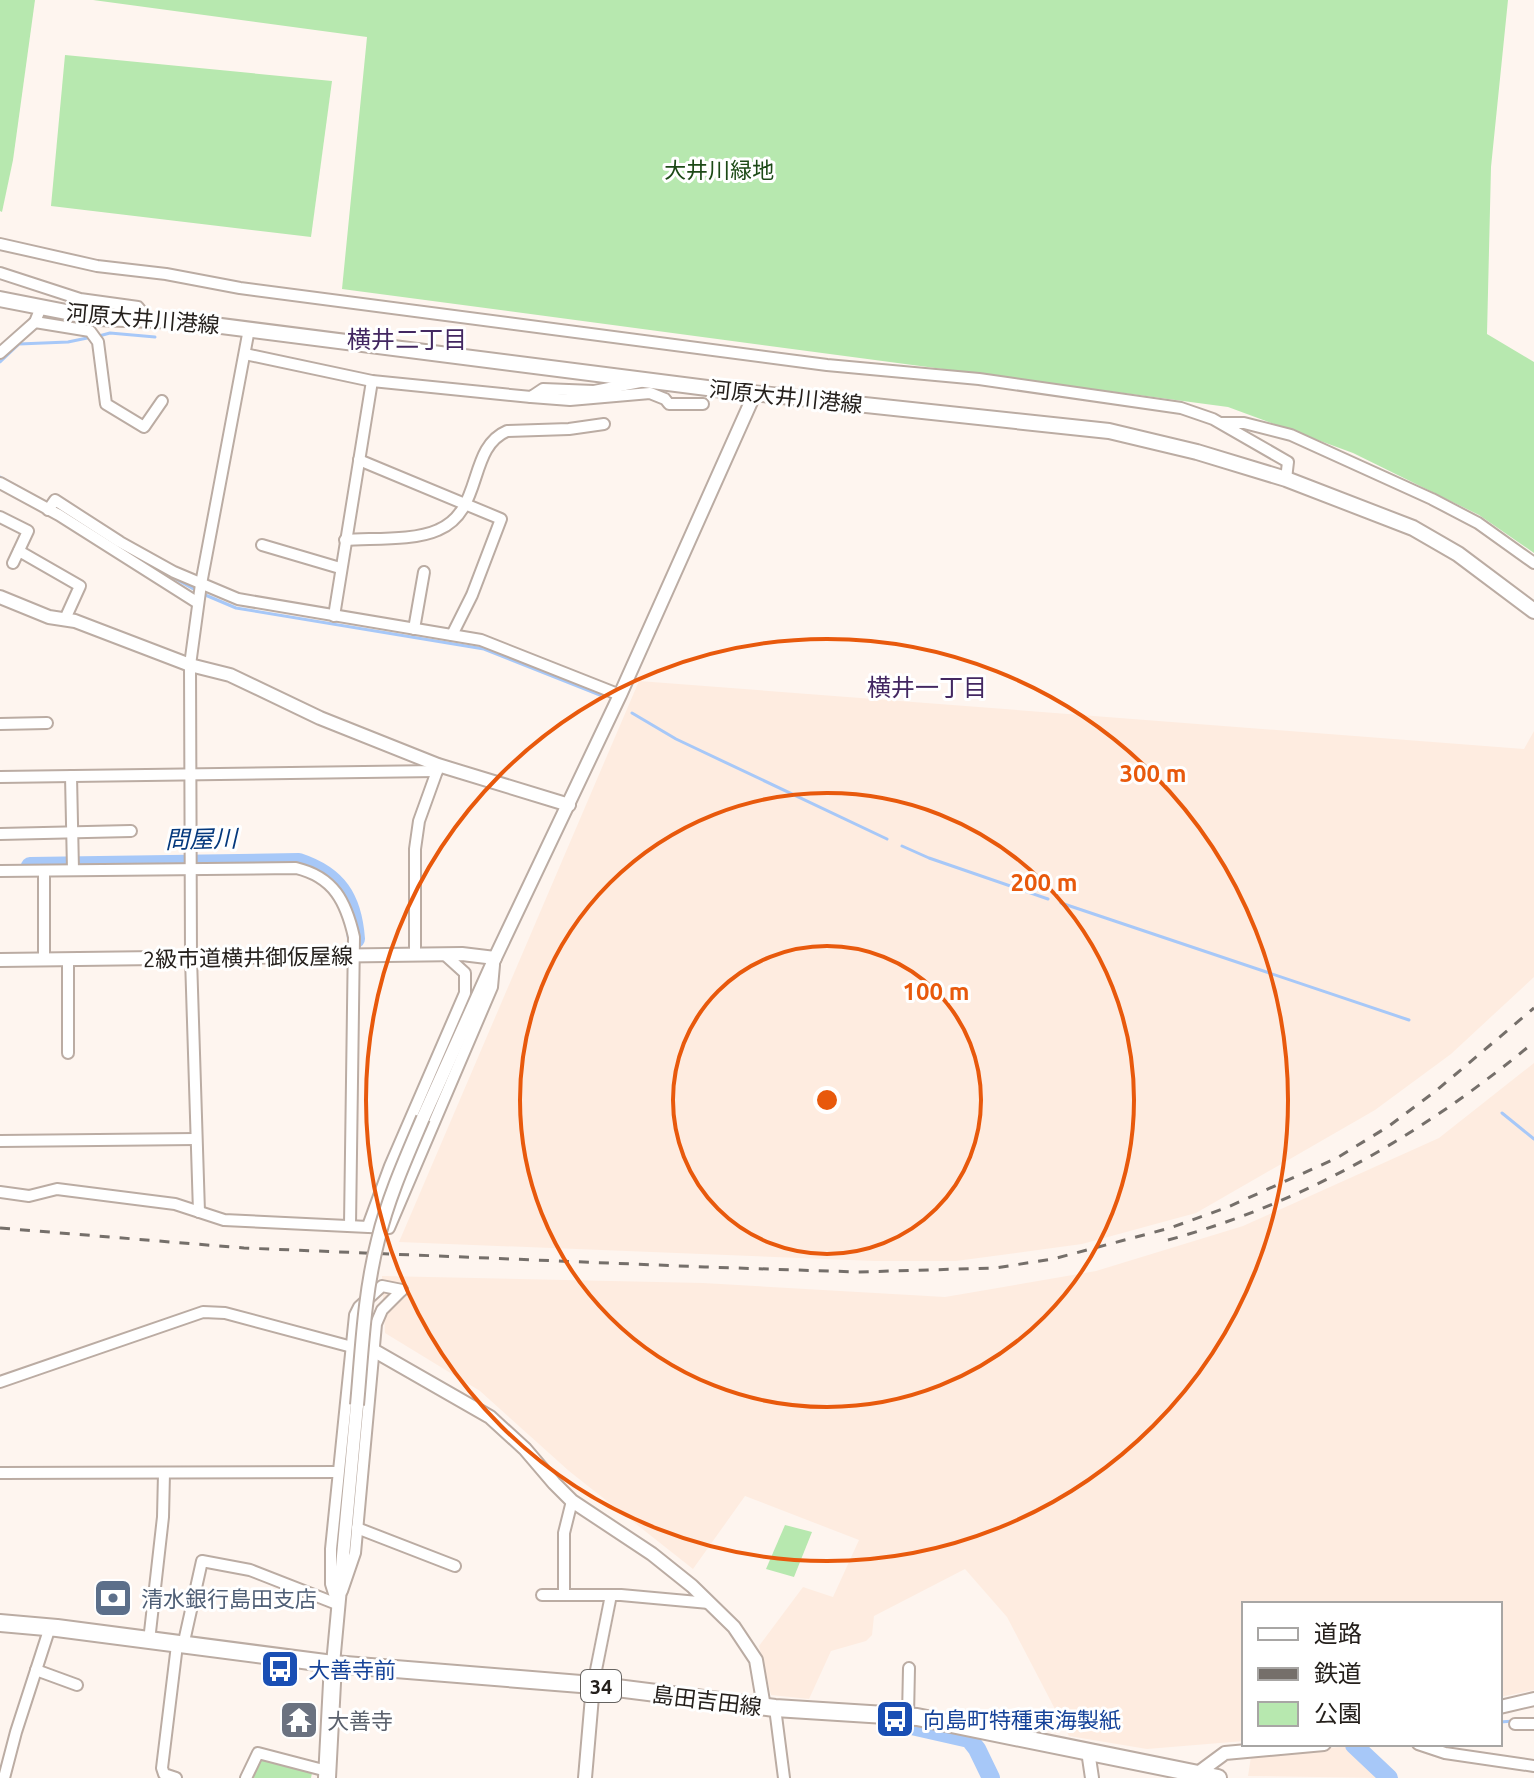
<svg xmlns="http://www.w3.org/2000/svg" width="1534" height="1778" font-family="Ubuntu,'Noto Sans JP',sans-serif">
	<rect width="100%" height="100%" fill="#fef5ef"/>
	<g fill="#feece0">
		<path d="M 639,681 L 1524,749 L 1534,731 L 1534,977 L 1451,1054 L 1375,1110 L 1196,1213 L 1082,1244 L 956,1261 L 875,1261 L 399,1242 Z"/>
		<path d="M 1534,1063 L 1534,1690 L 1500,1697 L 1500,1604 L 1244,1604 L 1244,1741 L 1147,1749 L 1069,1736 L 1007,1617 L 965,1569 L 874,1616 L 872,1635 L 866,1641 L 831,1651 L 809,1699 L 771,1695 L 759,1646 L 803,1587 L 833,1597 L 859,1540 L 745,1496 L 693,1569 L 569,1471 L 480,1391 L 385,1333 L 382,1276 L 703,1283 L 945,1297 L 1096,1271 L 1243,1226 L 1439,1138 Z"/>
		<path d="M 1349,1746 L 1381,1778 L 1248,1776 L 1251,1757 Z"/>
	</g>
	<g fill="#b7e8af">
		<path d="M 0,0 L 35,0 L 13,160 L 2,212 L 0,211 Z"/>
		<path d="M 93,0 L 1508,0 L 1491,167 L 1487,334 L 1534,362 L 1534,553 L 1479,515 L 1353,453 L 1228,407 L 342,289 L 367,37 Z"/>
		<path d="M 65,55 L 332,81 L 311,237 L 51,206 Z"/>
		<path d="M 785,1525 L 812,1532 L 794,1577 L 766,1569 Z"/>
		<path d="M 261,1759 L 312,1773 L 311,1778 L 252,1778 Z"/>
	</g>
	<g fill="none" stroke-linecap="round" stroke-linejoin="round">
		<g stroke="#a7c8f8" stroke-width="3">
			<path d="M 99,336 L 110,333 L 155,337"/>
			<path d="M 0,362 L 19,344 L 68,342 L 92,337"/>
			<path d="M 0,477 L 20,488"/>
			<path d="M 144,561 L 197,591"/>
			<path d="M 203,594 L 236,608 L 484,649 L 600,695"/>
			<path d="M 632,713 L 676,739 L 887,839"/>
			<path d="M 902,846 L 929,858 L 1048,899"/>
			<path d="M 1061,903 L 1409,1020"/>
			<path d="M 1502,1113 L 1534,1139"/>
			<path d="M 1500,1722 L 1514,1721"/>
		</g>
		<g stroke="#a7c8f8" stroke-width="18">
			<path d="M 30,866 L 299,862 C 338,875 353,898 356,939"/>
			<path d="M 894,1722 L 969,1739 L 977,1749 L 991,1778"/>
			<path d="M 1354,1745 L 1389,1778"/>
		</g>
		<g stroke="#bbaca3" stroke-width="14">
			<g id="minor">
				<path d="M 0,244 L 97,266 L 166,274 L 240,288 L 827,365 L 979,379 L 1181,408 L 1213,419 L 1288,462 L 1286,479"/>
				<path d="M 0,273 L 80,299 L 138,307 L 146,317"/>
				<path d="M 35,322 L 90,331 L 98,342 L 106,404 L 144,427 L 162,401"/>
				<path d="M 0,353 L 35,322 L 41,307"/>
				<path d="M 245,354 L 372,381 L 531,397 L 543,389 L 594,391 L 640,382"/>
				<path d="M 531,397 L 570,400 L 650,393 L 665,399 L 669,404 L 703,404"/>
				<path d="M 1222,423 L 1244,423 L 1291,435 L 1432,499 L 1478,523 L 1534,563"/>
				<path d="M 359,460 L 501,519 L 472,595 L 452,635"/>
				<path d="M 0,483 L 59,515 L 198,603"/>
				<path d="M 48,510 L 55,500 L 120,542 L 174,572 L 238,599 L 481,640 L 620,695"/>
				<path d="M 0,517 L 28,531 L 13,563"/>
				<path d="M 345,540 C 372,538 414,541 438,530 C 484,511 467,448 507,431 L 569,429 L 604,424"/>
				<path d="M 262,545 L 340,568"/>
				<path d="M 19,551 L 80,586 L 65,619"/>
				<path d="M 334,616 L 372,381"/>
				<path d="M 414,629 L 424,572"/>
				<path d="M 0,724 L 47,723"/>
				<path d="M 71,776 L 73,870"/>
				<path d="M 0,777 L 437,771 L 438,765"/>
				<path d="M 0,834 L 131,831"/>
				<path d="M 0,871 L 296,868 C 334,877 346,902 354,937 L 350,1225"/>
				<path d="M 44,871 L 44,960"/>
				<path d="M 415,955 L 415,849 L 419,821 L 437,771"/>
				<path d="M 68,1053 L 68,959"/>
				<path d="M 0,1141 L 196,1139"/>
				<path d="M 0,1192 L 29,1196 L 57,1189 L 175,1204 L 224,1220 L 389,1228 L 492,987 L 494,965"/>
				<path d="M 199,1212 L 191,958 L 190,665 L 201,584 L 249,329"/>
				<path d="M 368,1226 L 390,1166 L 465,993 L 465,973 L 444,954"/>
				<path d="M 0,1382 L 203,1312 L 225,1313 L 352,1347"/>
				<path d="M 0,1473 L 338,1472"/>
				<path d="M 357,1528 L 455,1566"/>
				<path d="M 342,1591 L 355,1553 L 376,1324 L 382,1310 L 402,1290"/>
				<path d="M 542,1595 L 621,1595 L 709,1603"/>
				<path d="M 564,1595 L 564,1533 L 572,1501"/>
				<path d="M 337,1603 L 331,1584 L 331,1549 L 355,1315 L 359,1307 L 382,1286 L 402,1290"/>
				<path d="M 149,1641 L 163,1517 L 164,1473"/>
				<path d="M 183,1646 L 202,1561 L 250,1570 L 337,1604"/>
				<path d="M 36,1670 L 77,1685"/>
				<path d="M 593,1685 L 611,1595"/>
				<path d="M 775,1708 L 784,1778"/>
				<path d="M 908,1716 L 909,1668"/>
				<path d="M 1515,1724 L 1534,1724"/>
				<path d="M 1418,1744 L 1445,1753 L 1534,1766"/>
				<path d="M 4,1778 L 16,1732 L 50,1627"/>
				<path d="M 176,1778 L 164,1774 L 162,1768 L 177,1645"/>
				<path d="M 246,1778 L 258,1753 L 327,1771"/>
			</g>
		</g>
		<g stroke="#bbaca3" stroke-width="16">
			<g id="tertiary">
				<path d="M 0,597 L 49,617 L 75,621 L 190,665 L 230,675 L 320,718 L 438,765 L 569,805"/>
				<path d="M 0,960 L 462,954 L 495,958"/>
				<path d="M 423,1118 L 495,958 L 620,695 L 755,393"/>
				<path d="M 352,1347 L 373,1350 L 490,1417 L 525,1449 L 554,1483 L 572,1501 L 652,1554 L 692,1586 L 734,1627 L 756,1660 L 764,1707"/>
				<path d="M 333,1664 L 357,1405"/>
				<path d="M 1500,1707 L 1534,1699"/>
				<path d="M 1088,1751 L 1092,1778"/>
				<path d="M 1198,1773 L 1225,1753 L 1324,1744"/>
				<path d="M 585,1778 L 593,1685"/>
			</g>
		</g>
		<g stroke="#bbaca3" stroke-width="18">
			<path id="secondary" d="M 0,299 L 97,318 L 182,321 L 715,389 L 1109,431 L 1197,452 L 1286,479 L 1413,528 L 1458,554 L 1534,611"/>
		</g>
		<g stroke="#bbaca3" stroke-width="20">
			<g id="primary">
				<path d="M 0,1623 L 57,1628 L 333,1664 L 593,1685 L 775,1708 L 917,1717 L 1218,1778"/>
				<path d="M 327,1778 L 333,1664"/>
			</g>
		</g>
		<use href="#minor" stroke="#fff" stroke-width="10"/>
		<use href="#tertiary" stroke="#fff" stroke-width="12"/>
		<use href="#secondary" stroke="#fff" stroke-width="14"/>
		<use href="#primary" stroke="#fff" stroke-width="16"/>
		<g stroke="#756f6a" stroke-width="3" stroke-dasharray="10 10" stroke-linecap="butt">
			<path d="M 0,1228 L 244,1248 L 705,1267 L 858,1272 L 995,1268 L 1053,1259 L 1170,1228 L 1228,1207 L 1337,1158 L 1389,1126 L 1437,1090 L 1534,1008"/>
			<path d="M 1168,1240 C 1305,1203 1426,1132 1534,1042"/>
		</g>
		<g stroke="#bbaca3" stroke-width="16" stroke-linecap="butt">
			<path id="tertiary-bridge" d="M 357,1405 C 362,1350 364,1294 378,1240 C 388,1198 406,1158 423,1118"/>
		</g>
		<use href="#tertiary-bridge" stroke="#fff" stroke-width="12"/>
	</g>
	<g fill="none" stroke="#e8590c" stroke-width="4">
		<circle cx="827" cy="1100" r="154"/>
		<circle cx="827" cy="1100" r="307"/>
		<circle cx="827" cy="1100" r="461"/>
	</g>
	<defs>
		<g id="bank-square" transform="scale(2)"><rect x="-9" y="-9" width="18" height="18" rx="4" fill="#5c6f8a" stroke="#fff"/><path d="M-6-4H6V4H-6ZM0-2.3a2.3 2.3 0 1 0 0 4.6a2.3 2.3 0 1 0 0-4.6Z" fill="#fff"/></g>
		<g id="bus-square" transform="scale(2)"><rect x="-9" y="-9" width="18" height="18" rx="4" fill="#1a4fb4" stroke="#fff"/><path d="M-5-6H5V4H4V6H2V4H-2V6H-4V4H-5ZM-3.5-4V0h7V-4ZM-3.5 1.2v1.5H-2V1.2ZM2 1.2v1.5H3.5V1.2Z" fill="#fff"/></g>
		<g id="temple-square" transform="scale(2)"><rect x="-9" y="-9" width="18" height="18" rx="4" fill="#6b7280" stroke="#fff"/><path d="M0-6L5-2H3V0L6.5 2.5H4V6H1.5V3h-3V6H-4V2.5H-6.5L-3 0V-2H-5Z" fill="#fff"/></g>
	</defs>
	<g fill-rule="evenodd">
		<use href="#bank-square" x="113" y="1598"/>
		<use href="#bus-square" x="280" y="1669"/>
		<use href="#bus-square" x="895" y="1719"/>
		<use href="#temple-square" x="299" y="1720"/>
	</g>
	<g text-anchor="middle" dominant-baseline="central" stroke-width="6" stroke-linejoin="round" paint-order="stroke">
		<rect fill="#fff" stroke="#666360" stroke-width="2" x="581" y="1670" width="40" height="32" rx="6"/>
		<g font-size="20" font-weight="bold" fill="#25201c">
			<text x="601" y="1686">34</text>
		</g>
		<g font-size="22" fill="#1c4916" stroke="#fff">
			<text x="719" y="169">大井川緑地</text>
		</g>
		<g font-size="22" fill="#25201c" stroke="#fff">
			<text transform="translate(143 318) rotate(5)">河原大井川港線</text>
			<text transform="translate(786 396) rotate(6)">河原大井川港線</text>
			<text transform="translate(248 957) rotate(-1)">2級市道横井御仮屋線</text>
			<text transform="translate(707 1700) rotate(7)">島田吉田線</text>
		</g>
		<g font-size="22" fill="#4e5e75" stroke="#fff" text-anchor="start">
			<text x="141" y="1598">清水銀行島田支店</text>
		</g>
		<g font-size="22" fill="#164399" stroke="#fff" text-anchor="start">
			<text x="308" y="1669">大善寺前</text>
			<text x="923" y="1719">向島町特種東海製紙</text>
		</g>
		<g font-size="22" fill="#5b616d" stroke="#fff" text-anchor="start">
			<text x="327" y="1720">大善寺</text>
		</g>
		<g font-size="24" fill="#432761" stroke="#fff">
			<text x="407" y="339">横井二丁目</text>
			<text x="927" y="687">横井一丁目</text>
		</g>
		<g font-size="24" font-style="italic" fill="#05397d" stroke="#fff">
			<text transform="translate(201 839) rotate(-1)">問屋川</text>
		</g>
	</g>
	<circle cx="827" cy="1100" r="12" fill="#e8590c" stroke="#fff" stroke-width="4"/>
	<g font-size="24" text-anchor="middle" font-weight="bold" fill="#e8590c" stroke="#fff" stroke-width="6" stroke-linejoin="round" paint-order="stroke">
		<text x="1153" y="782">300 m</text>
		<text x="1044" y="891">200 m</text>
		<text x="936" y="1000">100 m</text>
	</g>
	<rect x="1242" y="1602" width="260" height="144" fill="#ffffff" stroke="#a8a6a4" stroke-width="2"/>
	<rect x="1258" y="1628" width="40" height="12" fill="#ffffff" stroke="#a8a6a4" stroke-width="2"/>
	<text x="1314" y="1642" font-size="24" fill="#25201c">道路</text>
	<rect x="1258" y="1668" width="40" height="12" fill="#756f6a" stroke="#a8a6a4" stroke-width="2"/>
	<text x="1314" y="1682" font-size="24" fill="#25201c">鉄道</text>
	<rect x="1258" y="1702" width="40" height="24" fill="#b7e8af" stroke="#a8a6a4" stroke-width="2"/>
	<text x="1314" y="1722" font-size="24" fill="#25201c">公園</text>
</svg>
